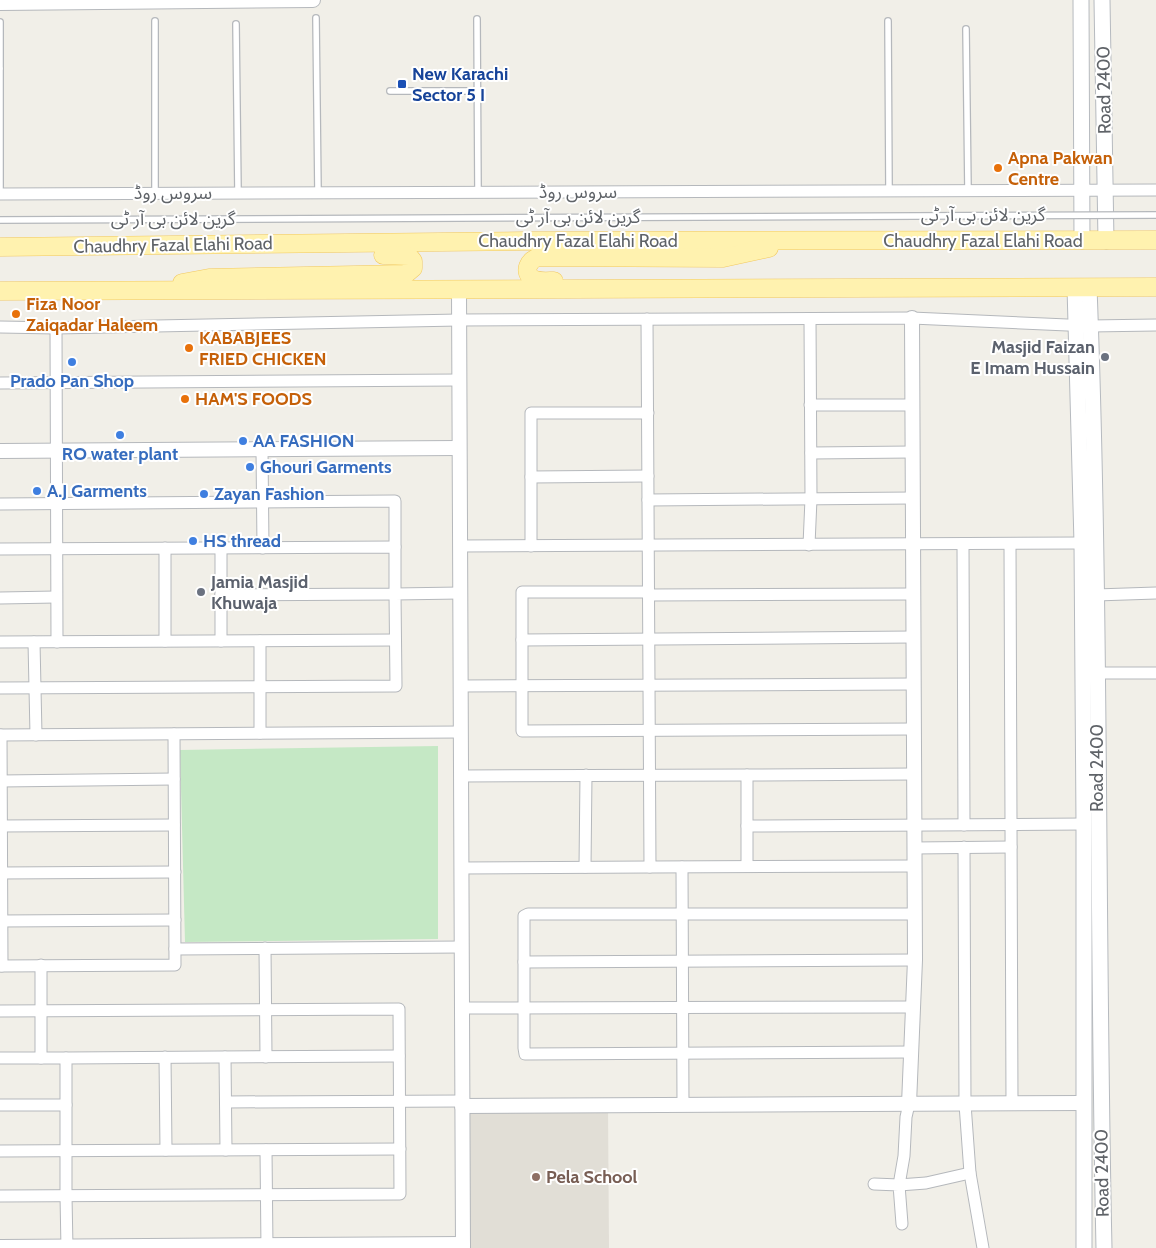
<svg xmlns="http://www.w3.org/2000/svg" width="1156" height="1248" font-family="Cabin,'Noto Sans Arabic',sans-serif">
	<rect width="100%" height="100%" fill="#f1efe8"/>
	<path fill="#e1ded6" d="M 462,1106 L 608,1106 L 609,1248 L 463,1248 Z"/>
	<path fill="#c5e8c5" d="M 438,746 L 438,939 L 185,942 L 180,750 Z"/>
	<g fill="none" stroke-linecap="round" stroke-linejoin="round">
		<g stroke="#b5b8bc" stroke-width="8">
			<g id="service">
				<path d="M 316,18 L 318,193"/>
				<path d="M 477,19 L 478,193"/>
				<path d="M 155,21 L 155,193"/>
				<path d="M 888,21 L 889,191"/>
				<path d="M 236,24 L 238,193"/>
				<path d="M 966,29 L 968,191"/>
				<path d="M 0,68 L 0,22"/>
				<path d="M 0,69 L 0,194"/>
				<path d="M 390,91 L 477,91"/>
			</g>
		</g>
		<g stroke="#b5b8bc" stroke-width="13">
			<g id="minor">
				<path d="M 0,194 L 1156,190"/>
				<path d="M 647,319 L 650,867 L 914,866"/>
				<path d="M 0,327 L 56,328 L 459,320 L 912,318 L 1090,326 L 1156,325"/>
				<path d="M 56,328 L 57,642"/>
				<path d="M 0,383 L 459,380"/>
				<path d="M 810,405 L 912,405"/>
				<path d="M 262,450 L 263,548"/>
				<path d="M 811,453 L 912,452"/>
				<path d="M 531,477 L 648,476"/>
				<path d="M 648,500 L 913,498"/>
				<path d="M 0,504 L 395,501 L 395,547"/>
				<path d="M 963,544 L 964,825"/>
				<path d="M 1010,544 L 1012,1104"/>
				<path d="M 809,545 L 811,499 L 810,319"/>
				<path d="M 460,546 L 1082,543"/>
				<path d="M 531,546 L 531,413 L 648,413"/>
				<path d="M 165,548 L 165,641"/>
				<path d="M 221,548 L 221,641"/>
				<path d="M 0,549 L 395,547 L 395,594 L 221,595"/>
				<path d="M 649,592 L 522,592 L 522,731 L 914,729"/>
				<path d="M 649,595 L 913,594"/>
				<path d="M 1096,595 L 1156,593"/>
				<path d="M 0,598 L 56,597"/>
				<path d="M 522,640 L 913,637"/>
				<path d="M 0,642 L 395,640"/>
				<path d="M 34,642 L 36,735"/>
				<path d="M 1097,673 L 1156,673"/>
				<path d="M 460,686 L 913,684"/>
				<path d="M 0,688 L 396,686 L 395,594 L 460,593"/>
				<path d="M 260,733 L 260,641"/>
				<path d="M 0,735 L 461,732"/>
				<path d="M 1,735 L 2,966"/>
				<path d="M 461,776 L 747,775"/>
				<path d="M 0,781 L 174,779"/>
				<path d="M 0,826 L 174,825"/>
				<path d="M 747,826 L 1084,824"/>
				<path d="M 964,847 L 965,1104 L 970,1173 L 983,1248"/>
				<path d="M 914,848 L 1011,847"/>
				<path d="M 747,866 L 747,775 L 914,774"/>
				<path d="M 585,867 L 586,775"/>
				<path d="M 682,867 L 683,1105"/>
				<path d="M 461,868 L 650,867"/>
				<path d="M 0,873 L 175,872"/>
				<path d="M 0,921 L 175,920"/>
				<path d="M 265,948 L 266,1057"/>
				<path d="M 175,949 L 462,947"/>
				<path d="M 524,962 L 915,960"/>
				<path d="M 41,965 L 41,1058"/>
				<path d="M 0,966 L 175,965 L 174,734"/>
				<path d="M 462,1008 L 912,1007"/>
				<path d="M 0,1011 L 399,1009 L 400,1194 L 0,1196"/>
				<path d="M 912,1052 L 525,1054 L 524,1048 L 524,916 L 528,914 L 914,914"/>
				<path d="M 165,1057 L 166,1150"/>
				<path d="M 225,1057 L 226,1150"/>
				<path d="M 0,1058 L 66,1058"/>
				<path d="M 226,1102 L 462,1101"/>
				<path d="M 909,1104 L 906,1117 L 904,1156 L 899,1185 L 926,1183 L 970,1173"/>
				<path d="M 0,1105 L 66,1105"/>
				<path d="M 266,1150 L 267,1248"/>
				<path d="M 0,1151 L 400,1149"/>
				<path d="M 874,1184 L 899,1185 L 902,1224"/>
				<path d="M 67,1248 L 66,1196 L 66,1058 L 399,1056"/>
			</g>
		</g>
		<g stroke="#b5b8bc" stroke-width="16">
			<g id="tertiary">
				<path d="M 0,3 L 313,0"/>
				<path d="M 459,290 L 463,1248"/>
				<path d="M 0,451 L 459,448"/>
				<path d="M 909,1104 L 915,960 L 912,318"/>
				<path d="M 462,1106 L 1084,1103"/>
				<path d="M 0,1247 L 463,1244"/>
			</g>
		</g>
		<g stroke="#b6babf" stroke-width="17">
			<g id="secondary">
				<path d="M 1081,0 L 1082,241"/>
				<path d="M 1102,0 L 1106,241"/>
				<path d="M 1075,287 L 1082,543 L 1084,824 L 1084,1248"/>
				<path d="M 1089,287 C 1101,607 1097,928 1104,1248"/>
			</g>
		</g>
		<g stroke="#f2c960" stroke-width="19">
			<g id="primary">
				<path d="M 0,247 L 525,241 L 1156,240"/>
				<path d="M 554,281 C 548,281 538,282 533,279 C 522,272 529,259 539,257 L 723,258 L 769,248"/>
				<path d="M 182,283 L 209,278 L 406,274 L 413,268 L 413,261 L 409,256 L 383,255"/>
				<path d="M 0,291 L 1156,287"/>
			</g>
		</g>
		<use href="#service" stroke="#fff" stroke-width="5.5"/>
		<use href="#minor" stroke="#fff" stroke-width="11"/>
		<use href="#tertiary" stroke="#fff" stroke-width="14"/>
		<use href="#secondary" stroke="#fff" stroke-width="15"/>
		<use href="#primary" stroke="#fff2af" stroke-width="18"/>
		<g stroke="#b5b8bc" stroke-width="8" stroke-linecap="butt">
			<path id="service-bridge" d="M 0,220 L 1156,215"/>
		</g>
		<use href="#service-bridge" stroke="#fff" stroke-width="5.5"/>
	</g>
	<rect fill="#1a4fb4" stroke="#fff" stroke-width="2" x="397" y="79" width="10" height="10" rx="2.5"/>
	<g fill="#e8710a" stroke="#fff" stroke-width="2">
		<circle cx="998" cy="168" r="5"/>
		<circle cx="16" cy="314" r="5"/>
		<circle cx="189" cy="348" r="5"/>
		<circle cx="185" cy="399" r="5"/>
	</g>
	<g fill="#6b7280" stroke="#fff" stroke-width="2">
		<circle cx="1105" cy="357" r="5"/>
		<circle cx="201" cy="592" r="5"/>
	</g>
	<g fill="#3f7fe0" stroke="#fff" stroke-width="2">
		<circle cx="72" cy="362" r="5"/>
		<circle cx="120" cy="435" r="5"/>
		<circle cx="243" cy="441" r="5"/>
		<circle cx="250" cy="467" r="5"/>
		<circle cx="37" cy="491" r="5"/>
		<circle cx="204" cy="494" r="5"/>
		<circle cx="193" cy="541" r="5"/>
	</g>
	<circle fill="#8d6e63" stroke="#fff" stroke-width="2" cx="536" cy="1177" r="5"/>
	<g text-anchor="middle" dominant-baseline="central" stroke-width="4" stroke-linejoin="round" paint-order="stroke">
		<g font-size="18" font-weight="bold" fill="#164399" stroke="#fff" text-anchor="start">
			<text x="412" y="74">New Karachi<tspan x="412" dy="21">Sector 5 I</tspan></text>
		</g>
		<g font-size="18" fill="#5f6368" stroke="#fff">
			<text transform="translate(1104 90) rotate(-91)">Road 2400</text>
			<text x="578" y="192">سروس روڈ</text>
			<text x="173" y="193">سروس روڈ</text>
			<text x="983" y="215">گرین لائن بی آر ٹی</text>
			<text x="578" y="217">گرین لائن بی آر ٹی</text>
			<text x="173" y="219">گرین لائن بی آر ٹی</text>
			<text x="578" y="241">Chaudhry Fazal Elahi Road</text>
			<text x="983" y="241">Chaudhry Fazal Elahi Road</text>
			<text transform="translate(173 245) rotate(-1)">Chaudhry Fazal Elahi Road</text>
			<text transform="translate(1097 768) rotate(-90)">Road 2400</text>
			<text transform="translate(1102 1173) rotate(-91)">Road 2400</text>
		</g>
		<g font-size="18" font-weight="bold" fill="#c56008" stroke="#fff" text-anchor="start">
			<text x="1008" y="158">Apna Pakwan<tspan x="1008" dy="21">Centre</tspan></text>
			<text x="26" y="304">Fiza Noor<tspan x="26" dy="21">Zaiqadar Haleem</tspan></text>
			<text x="199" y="338">KABABJEES<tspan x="199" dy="21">FRIED CHICKEN</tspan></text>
			<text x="195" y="399">HAM'S FOODS</text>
		</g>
		<g font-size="18" font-weight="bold" fill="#5b616d" stroke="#fff" text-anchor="end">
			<text x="1095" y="347">Masjid Faizan<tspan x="1095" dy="21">E Imam Hussain</tspan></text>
			<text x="211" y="582" text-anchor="start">Jamia Masjid<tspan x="211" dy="21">Khuwaja</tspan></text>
		</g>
		<g font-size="18" font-weight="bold" fill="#366cbe" stroke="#fff" text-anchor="start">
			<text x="72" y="381" text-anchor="middle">Prado Pan Shop</text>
			<text x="253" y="441">AA FASHION</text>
			<text x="120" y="454" text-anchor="middle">RO water plant</text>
			<text x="260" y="467">Ghouri Garments</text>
			<text x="47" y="491">A.J Garments</text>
			<text x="214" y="494">Zayan Fashion</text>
			<text x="203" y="541">HS thread</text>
		</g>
		<g font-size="18" font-weight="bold" fill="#785e54" stroke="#fff" text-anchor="start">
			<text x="546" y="1177">Pela School</text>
		</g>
	</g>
</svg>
